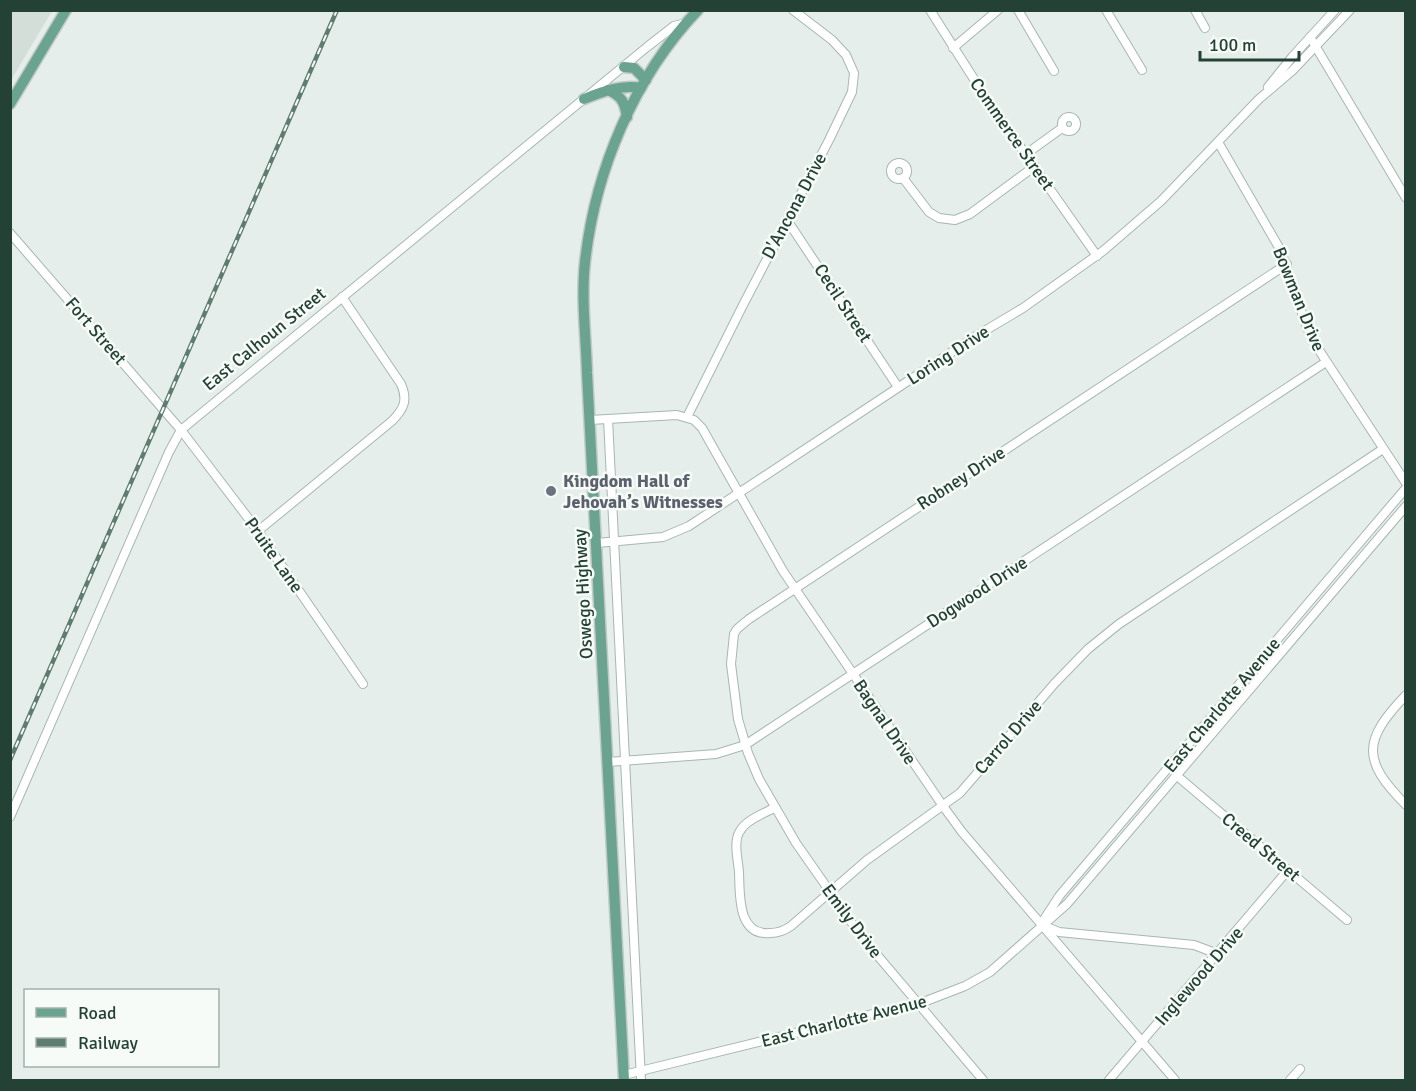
<svg xmlns="http://www.w3.org/2000/svg" width="1416" height="1091" font-family="Signika,sans-serif">
	<rect width="100%" height="100%" fill="#e5eeea"/>
	<path fill="#d3ded8" d="M 11,10 L 52,11 L 11,80 L 10,11 Z"/>
	<g fill="none" stroke-linecap="round" stroke-linejoin="round">
		<g stroke="#a7b7b0" stroke-width="10">
			<g id="minor">
				<path d="M 930,10 L 986,98 L 1097,256"/>
				<path d="M 1018,10 L 1054,71"/>
				<path d="M 1106,10 L 1142,70"/>
				<path d="M 1195,10 L 1205,28"/>
				<path d="M 1310,37 L 1406,198"/>
				<path d="M 953,48 L 998,10"/>
				<path d="M 1268,87 L 1293,56 L 1335,10"/>
				<circle cx="1069" cy="124" r="7"/>
				<path d="M 1218,142 L 1281,251 L 1307,328 L 1315,344 L 1406,483"/>
				<path d="M 1026,154 L 1062,128"/>
				<circle cx="899" cy="171" r="8"/>
				<path d="M 903,178 L 929,212 L 939,218 L 955,220 L 970,214 L 1035,166"/>
				<path d="M 787,220 L 898,387"/>
				<path d="M 10,233 L 181,430 L 258,531 L 363,684"/>
				<path d="M 687,417 L 742,307 L 829,140 L 852,92 L 854,73 L 846,55 L 832,40 L 793,10"/>
				<path d="M 608,419 L 641,1080"/>
				<path d="M 590,420 L 677,415 L 694,420 L 702,428 L 783,571 L 943,806 L 962,832 L 1175,1080"/>
				<path d="M 258,531 L 392,421 C 404,409 408,400 401,384 L 342,297"/>
				<path d="M 597,543 L 663,537 L 689,526 L 976,336 L 1023,308 L 1103,251 L 1161,201 L 1259,99 L 1292,71 L 1350,10"/>
				<path d="M 1406,695 C 1363,740 1361,760 1406,805"/>
				<path d="M 608,762 L 716,754 L 745,745 L 1326,362"/>
				<path d="M 1176,775 L 1347,920"/>
				<path d="M 774,808 C 763,814 746,820 740,831 C 733,841 738,860 739,872 C 740,894 737,936 770,933 C 778,933 784,931 791,926 L 867,860 L 960,793 L 1055,683 L 1088,649 L 1119,624 L 1383,449"/>
				<path d="M 10,817 L 169,452 L 181,430 L 647,47 L 674,26 L 686,23"/>
				<path d="M 1043,921 L 1060,895 L 1406,488"/>
				<path d="M 1047,927 L 1059,932 L 1194,945 L 1218,954"/>
				<path d="M 624,1075 L 926,1001 L 965,986 L 990,972 L 1067,904 L 1406,506"/>
				<path d="M 983,1080 L 861,936 L 796,843 L 759,779 L 748,753 L 738,719 L 731,664 L 734,634 L 737,629 L 749,619 L 1287,264"/>
				<path d="M 1109,1080 L 1288,870"/>
				<path d="M 1290,1080 L 1300,1069"/>
			</g>
		</g>
		<g stroke="#c2cac7" stroke-width="13">
			<g id="major">
				<path d="M 624,67 L 634,68 L 646,80"/>
				<path d="M 608,90 C 622,96 625,103 627,117"/>
				<path d="M 584,99 C 601,92 622,84 641,88"/>
				<path d="M 10,104 L 66,10"/>
				<path d="M 624,1080 L 587,373 C 586,337 581,298 585,262 C 595,171 634,77 698,10"/>
			</g>
		</g>
		<use href="#minor" stroke="#fff" stroke-width="8"/>
		<use href="#major" stroke="#6aa490" stroke-width="10"/>
		<g stroke="#5f7c71" stroke-width="4.5">
			<path id="rail" d="M 10,760 L 337,10"/>
		</g>
		<use href="#rail" stroke="#f6fbf8" stroke-width="2" stroke-dasharray="7" stroke-linecap="butt"/>
	</g>
	<circle fill="#6b7280" stroke="#f6fbf8" stroke-width="2" cx="551" cy="491" r="6"/>
	<g text-anchor="middle" dominant-baseline="central" stroke-width="5" stroke-linejoin="round" paint-order="stroke">
		<g font-size="18" fill="#244136" stroke="#f6fbf8">
			<text transform="translate(1012 134) rotate(55)">Commerce Street</text>
			<text transform="translate(794 206) rotate(-62)">D'Ancona Drive</text>
			<text transform="translate(1299 299) rotate(68)">Bowman Drive</text>
			<text transform="translate(843 303) rotate(57)">Cecil Street</text>
			<text transform="translate(96 331) rotate(49)">Fort Street</text>
			<text transform="translate(264 339) rotate(-39)">East Calhoun Street</text>
			<text transform="translate(948 355) rotate(-33)">Loring Drive</text>
			<text transform="translate(961 478) rotate(-33)">Robney Drive</text>
			<text transform="translate(274 555) rotate(55)">Pruite Lane</text>
			<text transform="translate(977 592) rotate(-33)">Dogwood Drive</text>
			<text transform="translate(583 594) rotate(-93)">Oswego Highway</text>
			<text transform="translate(1222 705) rotate(-50)">East Charlotte Avenue</text>
			<text transform="translate(885 722) rotate(56)">Bagnal Drive</text>
			<text transform="translate(1008 737) rotate(-49)">Carrol Drive</text>
			<text transform="translate(1261 847) rotate(40)">Creed Street</text>
			<text transform="translate(852 921) rotate(53)">Emily Drive</text>
			<text transform="translate(1199 976) rotate(-49)">Inglewood Drive</text>
			<text transform="translate(844 1021) rotate(-14)">East Charlotte Avenue</text>
		</g>
		<g font-size="18" font-weight="bold" fill="#5b616d" stroke="#f6fbf8" text-anchor="start">
			<text x="563" y="481">Kingdom Hall of<tspan x="563" dy="21">Jehovah’s Witnesses</tspan></text>
		</g>
	</g>
	<rect width="1416" height="1091" fill="none" stroke="#244136" stroke-width="24"/>
	<rect x="24" y="989" width="195" height="78" fill="#f6fbf8" stroke="#a2b1aa" stroke-width="1.5"/>
	<rect x="36" y="1008" width="30" height="9" fill="#6aa490" stroke="#a2b1aa" stroke-width="1.5"/>
	<text x="78" y="1019" font-size="18" fill="#244136">Road</text>
	<rect x="36" y="1038" width="30" height="9" fill="#5f7c71" stroke="#a2b1aa" stroke-width="1.5"/>
	<text x="78" y="1049" font-size="18" fill="#244136">Railway</text>
	<path d="M1200 51v9h99v-9" fill="none" stroke="#244136" stroke-width="3"/>
	<text x="1209" y="51" font-size="18" fill="#244136" stroke="#f6fbf8" stroke-width="4.5" paint-order="stroke">100 m</text>
</svg>
